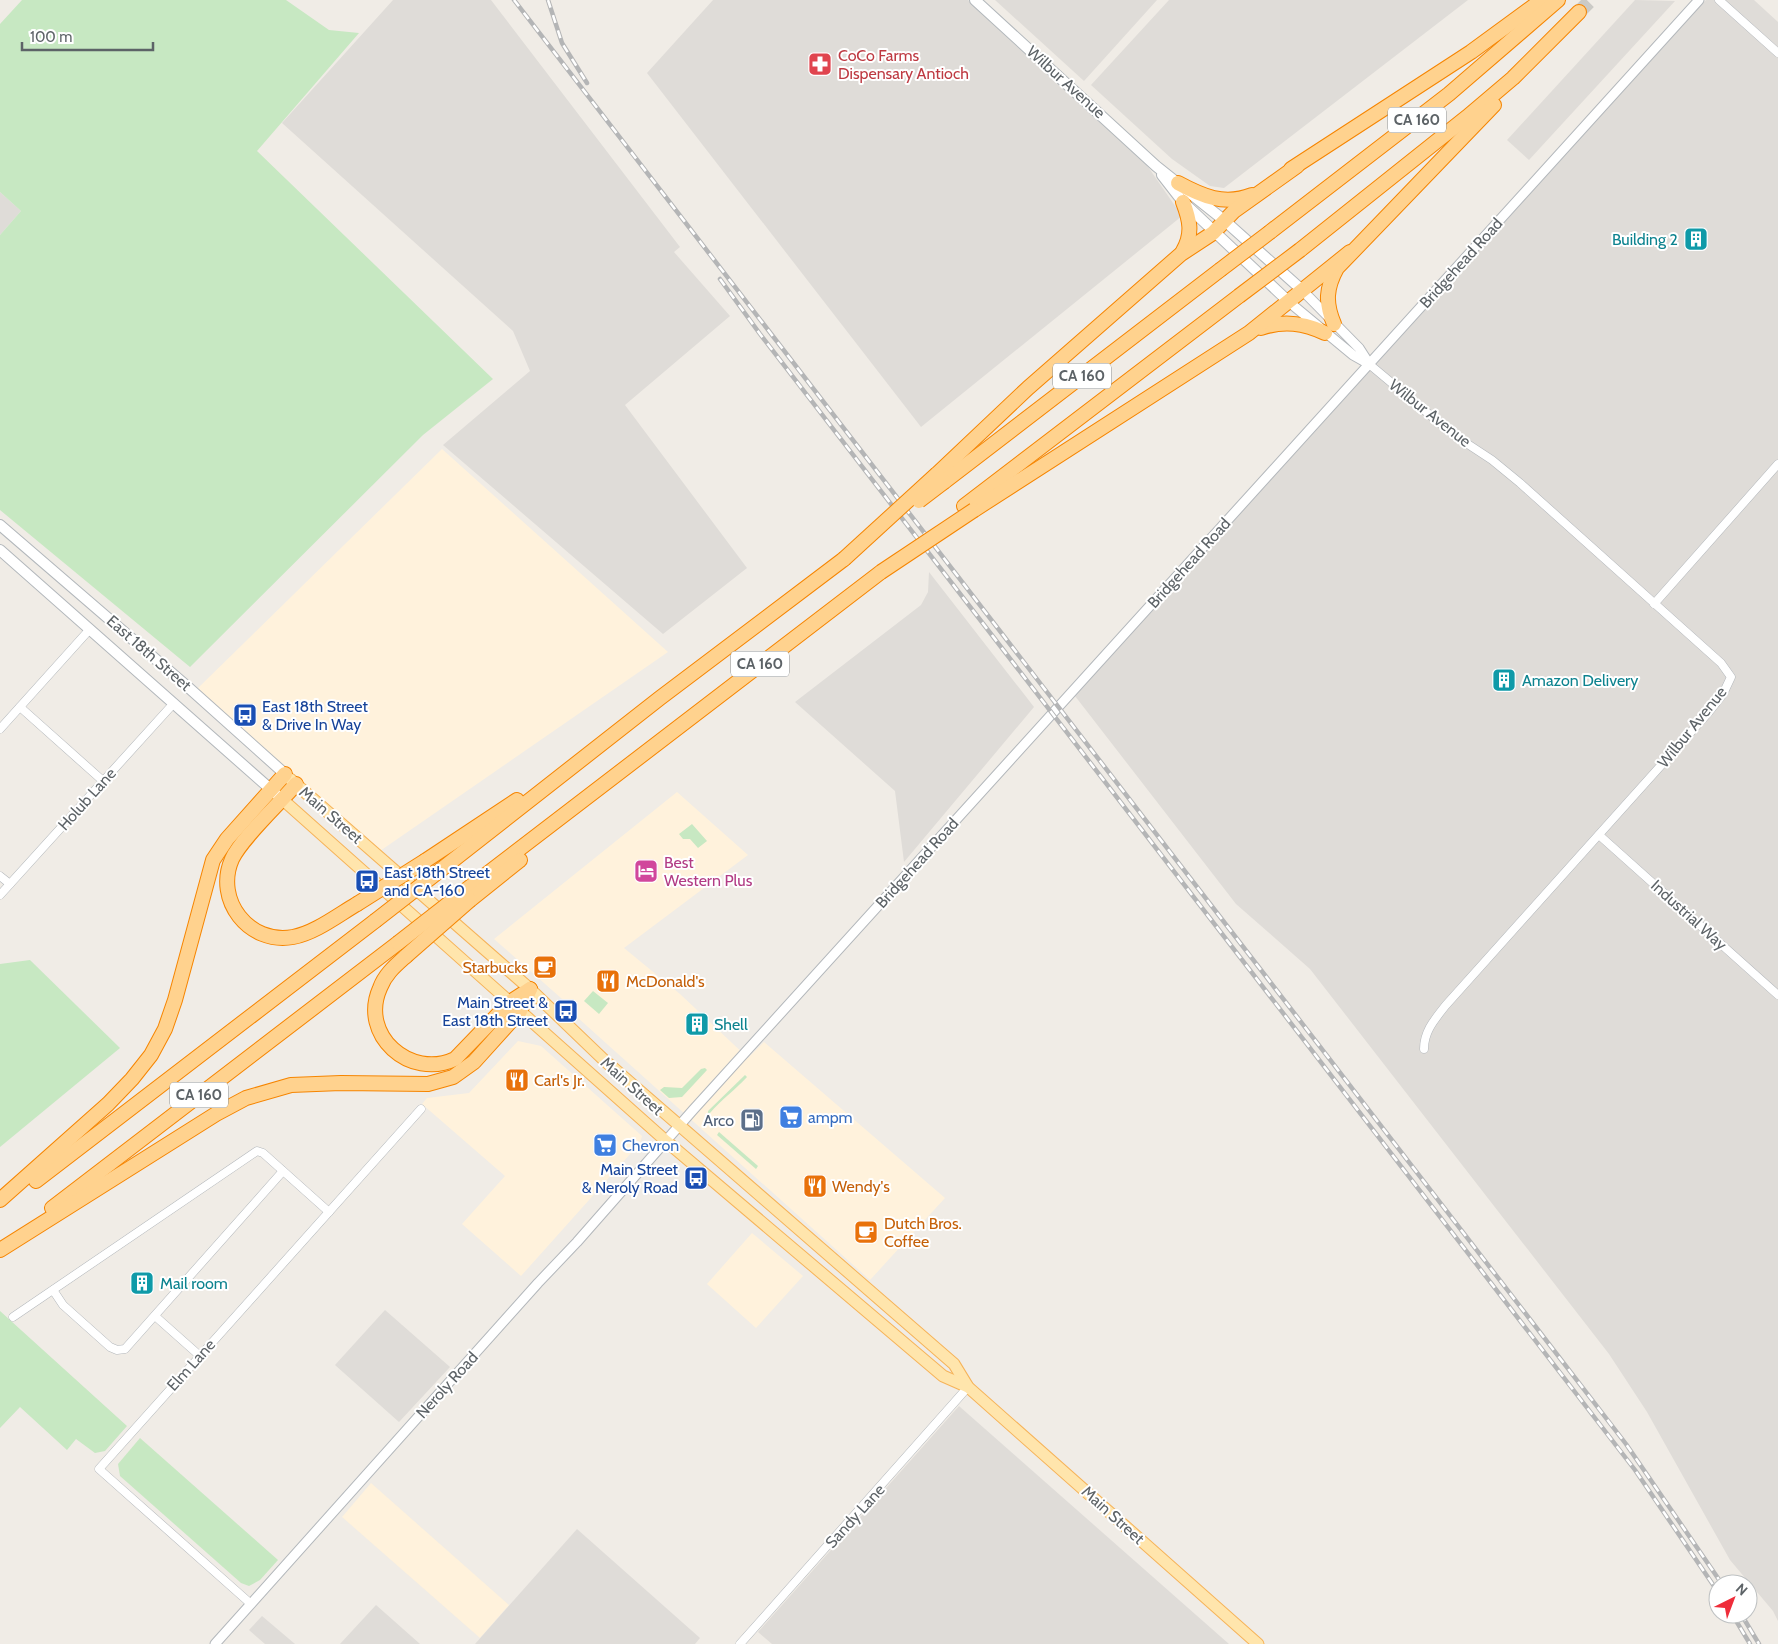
<svg xmlns="http://www.w3.org/2000/svg" width="1778" height="1644" font-family="Cabin,sans-serif">
	<rect width="100%" height="100%" fill="#f0ece6"/>
	<g fill="#fff2dc">
		<path d="M 442,449 L 668,652 L 380,851 L 196,690 Z"/>
		<path d="M 677,792 L 748,855 L 624,948 L 680,994 L 748,1058 L 764,1042 L 945,1198 L 870,1280 L 568,1009 L 570,1006 L 494,939 Z"/>
		<path d="M 518,1041 L 541,1046 L 642,1136 L 640,1143 L 521,1276 L 462,1224 L 505,1176 L 422,1104 L 427,1098 L 469,1093 Z"/>
		<path d="M 752,1233 L 803,1276 L 756,1328 L 707,1284 Z"/>
		<path d="M 371,1483 L 509,1605 L 480,1638 L 342,1517 Z"/>
	</g>
	<g fill="#dfdcd8">
		<path d="M 393,0 L 491,0 L 680,247 L 674,252 L 730,316 L 625,405 L 747,568 L 663,634 L 443,445 L 530,371 L 513,331 L 282,123 Z"/>
		<path d="M 713,0 L 968,0 L 1144,161 L 1182,216 L 921,427 L 647,73 Z"/>
		<path d="M 995,0 L 1157,0 L 1084,81 Z"/>
		<path d="M 1169,0 L 1468,0 L 1224,188 L 1210,186 L 1172,159 L 1091,85 Z"/>
		<path d="M 1635,0 L 1675,1 L 1529,160 L 1507,140 Z"/>
		<path d="M 1706,0 L 1754,0 L 1778,22 L 1778,1621 L 1773,1611 L 1730,1560 L 1647,1412 L 1609,1354 L 1310,969 L 1236,904 L 1075,696 Z"/>
		<path d="M 0,192 L 21,211 L 0,235 Z"/>
		<path d="M 929,572 L 1034,707 L 904,862 L 895,791 L 795,702 L 921,605 L 928,592 Z"/>
		<path d="M 385,1310 L 450,1367 L 399,1422 L 335,1365 Z"/>
		<path d="M 959,1406 L 1229,1644 L 772,1644 L 758,1632 Z"/>
		<path d="M 577,1529 L 700,1638 L 695,1644 L 475,1644 Z"/>
		<path d="M 376,1605 L 420,1644 L 340,1644 Z"/>
		<path d="M 262,1616 L 295,1644 L 265,1644 L 249,1630 Z"/>
	</g>
	<g fill="#c7e8c2">
		<path d="M 22,0 L 286,0 L 329,30 L 359,33 L 257,151 L 493,379 L 423,435 L 190,667 L 0,510 L 0,235 L 21,211 L 0,192 L 0,24 Z"/>
		<path d="M 692,824 L 707,841 L 698,848 L 690,839 L 683,839 L 679,834 Z"/>
		<path d="M 30,960 L 120,1048 L 0,1147 L 0,964 Z"/>
		<path d="M 593,991 L 608,1003 L 599,1014 L 584,1001 Z"/>
		<path d="M 705,1068 L 707,1070 L 682,1097 L 669,1098 L 660,1090 L 664,1087 L 682,1088 L 701,1069 Z"/>
		<path d="M 745,1075 L 747,1077 C 735,1090 721,1100 710,1113 L 712,1126 L 709,1126 L 708,1111 Z"/>
		<path d="M 719,1132 L 758,1166 L 756,1169 L 717,1135 Z"/>
		<path d="M 0,1311 L 127,1426 L 105,1451 L 95,1453 L 76,1439 L 67,1450 L 20,1407 L 0,1428 Z"/>
		<path d="M 140,1438 L 278,1560 L 260,1580 L 249,1586 L 241,1583 L 120,1476 L 118,1464 Z"/>
	</g>
	<g fill="none" stroke-linecap="round" stroke-linejoin="round">
		<path stroke="#cbcac6" stroke-width="14" stroke-dasharray="14 7" stroke-linecap="butt" d="M 1579,12 L 1591,0"/>
		<g stroke="#b3b7bb" stroke-width="9">
			<g id="minor">
				<path d="M 1719,0 L 1778,53"/>
				<path d="M 1369,364 L 1454,435 L 1492,460 L 1520,483 L 1721,663 L 1731,677 L 1723,694 L 1708,713 L 1446,1005 C 1435,1019 1424,1031 1424,1049"/>
				<path d="M 1654,604 L 1778,464"/>
				<path d="M 20,707 L 103,781"/>
				<path d="M 0,729 L 90,629"/>
				<path d="M 1599,835 L 1778,995"/>
				<path d="M 0,876 L 10,884"/>
				<path d="M 0,895 L 174,703"/>
				<path d="M 53,1290 L 63,1305 L 110,1347 L 117,1350 L 125,1349 L 283,1171"/>
				<path d="M 155,1316 L 200,1356"/>
				<path d="M 13,1317 L 257,1151 L 263,1153 L 329,1212"/>
				<path d="M 251,1604 L 99,1469 L 421,1109"/>
				<path d="M 740,1644 L 968,1387"/>
			</g>
		</g>
		<g stroke="#b3b7bb" stroke-width="11">
			<g id="tertiary">
				<path d="M 1302,290 L 1359,348 L 1368,362"/>
				<path d="M 1289,302 L 1353,355 L 1369,364"/>
				<path d="M 215,1644 L 538,1283 L 577,1242 L 693,1110 L 1699,0"/>
			</g>
		</g>
		<g stroke="#b2b7bb" stroke-width="12">
			<g id="secondary">
				<path d="M 975,0 L 1156,166 L 1225,221 L 1302,290"/>
				<path d="M 1162,175 L 1183,202 L 1289,302"/>
				<path d="M 0,525 L 189,688 L 285,774"/>
				<path d="M 0,550 L 276,794"/>
			</g>
		</g>
		<g stroke="#f6b359" stroke-width="13">
			<g id="primary">
				<path d="M 290,779 L 530,989 L 604,1060 L 954,1364 L 968,1387 L 1258,1644"/>
				<path d="M 283,800 L 666,1141 L 943,1376 L 968,1387"/>
			</g>
		</g>
		<g stroke="#f68500" stroke-width="16">
			<g id="motorway">
				<path d="M 1291,169 L 1471,52 L 1542,0"/>
				<path d="M 1178,183 C 1202,196 1224,206 1252,195"/>
				<path d="M 1270,232 L 1449,94 L 1558,0"/>
				<path d="M 1300,250 L 1467,117 L 1513,78 L 1579,12"/>
				<path d="M 1183,251 C 1193,234 1190,220 1183,202"/>
				<path d="M 1334,324 C 1325,303 1326,288 1337,268 L 1494,105"/>
				<path d="M 1261,328 C 1284,320 1304,323 1325,333"/>
				<path d="M 937,474 L 1028,388 L 1181,254 L 1213,233 L 1234,211 L 1297,166"/>
				<path d="M 944,482 L 1220,270"/>
				<path d="M 964,506 L 1239,296"/>
				<path d="M 974,510 L 1249,333 L 1350,252"/>
				<path d="M 296,784 C 280,803 241,839 232,859 C 214,900 249,945 293,937 C 315,933 338,915 357,904"/>
				<path d="M 425,861 L 517,800"/>
				<path d="M 438,872 L 660,698 L 844,559"/>
				<path d="M 462,893 L 881,572"/>
				<path d="M 470,900 L 520,860"/>
				<path d="M 406,956 C 396,965 385,974 380,988 C 359,1035 410,1080 455,1059 L 510,1002 L 530,989"/>
				<path d="M 36,1181 L 375,921"/>
				<path d="M 0,1200 L 108,1104 L 132,1079 L 151,1055 L 165,1029 L 175,1000 L 213,860 L 227,839 L 285,774"/>
				<path d="M 52,1208 L 398,943"/>
				<path d="M 0,1250 L 216,1114 L 246,1098 L 291,1085 L 341,1083 L 428,1084 L 453,1077 L 474,1062 L 520,1011 L 530,989"/>
			</g>
		</g>
		<use href="#minor" stroke="#fff" stroke-width="8"/>
		<use href="#tertiary" stroke="#fff" stroke-width="9"/>
		<use href="#secondary" stroke="#fff" stroke-width="10"/>
		<use href="#primary" stroke="#ffe5ac" stroke-width="11"/>
		<use href="#motorway" stroke="#ffd28e" stroke-width="14"/>
		<g stroke="#b4b5b6" stroke-width="4.5">
			<g id="rail">
				<path d="M 514,0 L 1626,1444 L 1722,1584"/>
				<path d="M 548,0 L 562,43 L 587,83"/>
				<path d="M 720,279 L 760,334 L 1635,1470 L 1718,1592"/>
				<path d="M 1732,1614 L 1750,1644"/>
				<path d="M 1741,1614 L 1759,1644"/>
			</g>
		</g>
		<use href="#rail" stroke="#fff" stroke-width="2.5" stroke-dasharray="8" stroke-linecap="butt"/>
		<g stroke="#f68500" stroke-width="16" stroke-linecap="butt">
			<g id="motorway-bridge">
				<path d="M 1220,270 L 1270,232"/>
				<path d="M 1239,296 L 1300,250"/>
				<path d="M 919,501 L 944,482"/>
				<path d="M 844,559 L 937,474"/>
				<path d="M 881,572 L 974,510"/>
				<path d="M 357,904 L 425,861"/>
				<path d="M 375,921 L 438,872"/>
				<path d="M 398,943 L 462,893"/>
				<path d="M 406,956 L 470,900"/>
			</g>
		</g>
		<use href="#motorway-bridge" stroke="#ffd28e" stroke-width="14"/>
	</g>
	<defs>
		<g id="pharmacy-square" transform="scale(1.25)"><rect x="-9" y="-9" width="18" height="18" rx="4" fill="#e0444e" stroke="#fff"/><path d="M-2-6h4v4h4v4h-4v4h-4v-4h-4v-4h4Z" fill="#fff"/></g>
		<g id="building-square" transform="scale(1.25)"><rect x="-9" y="-9" width="18" height="18" rx="4" fill="#0f9aa8" stroke="#fff"/><path d="M-4-6H4V6H1V3H-1V6H-4ZM-2.5-4.3h1.7v1.8h-1.7ZM.8-4.3h1.7v1.8H.8ZM-2.5-1h1.7V.8h-1.7ZM.8-1h1.7V.8H.8Z" fill="#fff"/></g>
		<g id="bus-square" transform="scale(1.25)"><rect x="-9" y="-9" width="18" height="18" rx="4" fill="#1a4fb4" stroke="#fff"/><path d="M-5-6H5V4H4V6H2V4H-2V6H-4V4H-5ZM-3.5-4V0h7V-4ZM-3.5 1.2v1.5H-2V1.2ZM2 1.2v1.5H3.5V1.2Z" fill="#fff"/></g>
		<g id="hotel-square" transform="scale(1.25)"><rect x="-9" y="-9" width="18" height="18" rx="4" fill="#d1479c" stroke="#fff"/><path d="M-6-4.5h1.5V1H6V5H4.5V3h-9V5H-6ZM-4 0a1.8 1.8 0 1 1 3.6 0ZM.5 0V-2.5h3Q6-2.5 6 0Z" fill="#fff"/></g>
		<g id="cafe-square" transform="scale(1.25)"><rect x="-9" y="-9" width="18" height="18" rx="4" fill="#e8710a" stroke="#fff"/><path d="M-5.5-4.5H6V0H3Q3 3.5 0 3.5H-2.5Q-5.5 3.5-5.5 0ZM3-3.2v2h1.7v-2ZM-6 4.5H4V6H-6Z" fill="#fff"/></g>
		<g id="restaurant-square" transform="scale(1.25)"><rect x="-9" y="-9" width="18" height="18" rx="4" fill="#e8710a" stroke="#fff"/><path d="M-5-6h1v4h1v-4h1v4h1v-4h1v5L-1.5 .5V6h-2V.5L-5-1ZM5-6V6H3V1.5H1.5Q1.5-4 5-6Z" fill="#fff"/></g>
		<g id="supermarket-square" transform="scale(1.25)"><rect x="-9" y="-9" width="18" height="18" rx="4" fill="#3f7fe0" stroke="#fff"/><path d="M-6-5.5h2.5l.6 2H6L4.5 2H-2.5L-4.4-4H-6ZM-1.5 3.2a1.3 1.3 0 1 0 .1 0ZM3 3.2a1.3 1.3 0 1 0 .1 0Z" fill="#fff"/></g>
		<g id="fuel-square" transform="scale(1.25)"><rect x="-9" y="-9" width="18" height="18" rx="4" fill="#5c6f8a" stroke="#fff"/><path d="M-5.5-6h7V0h2V4h1.3V-2.5L3-4.5l.8-.8L6-3V5H2.5V1h-1V6h-7ZM-4.2-4.7v3.2H.2V-4.7Z" fill="#fff"/></g>
	</defs>
	<g fill-rule="evenodd">
		<use href="#pharmacy-square" x="820" y="64"/>
		<use href="#building-square" x="1696" y="239"/>
		<use href="#building-square" x="1504" y="680"/>
		<use href="#bus-square" x="245" y="715"/>
		<use href="#hotel-square" x="646" y="871"/>
		<use href="#bus-square" x="367" y="881"/>
		<use href="#cafe-square" x="545" y="967"/>
		<use href="#restaurant-square" x="608" y="981"/>
		<use href="#bus-square" x="566" y="1011"/>
		<use href="#building-square" x="697" y="1024"/>
		<use href="#restaurant-square" x="517" y="1080"/>
		<use href="#supermarket-square" x="791" y="1117"/>
		<use href="#fuel-square" x="752" y="1120"/>
		<use href="#supermarket-square" x="605" y="1145"/>
		<use href="#bus-square" x="696" y="1178"/>
		<use href="#restaurant-square" x="815" y="1186"/>
		<use href="#cafe-square" x="866" y="1232"/>
		<use href="#building-square" x="142" y="1283"/>
	</g>
	<g text-anchor="middle" dominant-baseline="central" stroke-width="4" stroke-linejoin="round" paint-order="stroke">
		<g fill="#fff" stroke="#8e9295" stroke-width="1">
			<rect x="1388" y="107.5" width="58" height="25" rx="4"/>
			<rect x="1053" y="363.5" width="58" height="25" rx="4"/>
			<rect x="731" y="651.5" width="58" height="25" rx="4"/>
			<rect x="170" y="1082.5" width="58" height="25" rx="4"/>
		</g>
		<g font-size="15" font-weight="bold" fill="#5d6367">
			<text x="1417" y="120">CA 160</text>
			<text x="1082" y="376">CA 160</text>
			<text x="760" y="664">CA 160</text>
			<text x="199" y="1095">CA 160</text>
		</g>
		<g font-size="16" fill="#be3a42" stroke="#fff" text-anchor="start">
			<text x="838" y="55">CoCo Farms<tspan x="838" dy="18">Dispensary Antioch</tspan></text>
		</g>
		<g font-size="16" fill="#5d6367" stroke="#fff">
			<text transform="translate(1066 82) rotate(42)">Wilbur Avenue</text>
			<text transform="translate(1461 263) rotate(-48)">Bridgehead Road</text>
			<text transform="translate(1430 413) rotate(38)">Wilbur Avenue</text>
			<text transform="translate(1189 563) rotate(-48)">Bridgehead Road</text>
			<text transform="translate(149 653) rotate(41)">East 18th Street</text>
			<text transform="translate(1692 727) rotate(-51)">Wilbur Avenue</text>
			<text transform="translate(87 799) rotate(-48)">Holub Lane</text>
			<text transform="translate(331 815) rotate(41)">Main Street</text>
			<text transform="translate(917 863) rotate(-48)">Bridgehead Road</text>
			<text transform="translate(1689 915) rotate(42)">Industrial Way</text>
			<text transform="translate(632 1086) rotate(42)">Main Street</text>
			<text transform="translate(191 1365) rotate(-48)">Elm Lane</text>
			<text transform="translate(447 1385) rotate(-48)">Neroly Road</text>
			<text transform="translate(1113 1515) rotate(42)">Main Street</text>
			<text transform="translate(855 1516) rotate(-48)">Sandy Lane</text>
		</g>
		<g font-size="16" fill="#0d838f" stroke="#fff" text-anchor="start">
			<text x="1678" y="239" text-anchor="end">Building 2</text>
			<text x="1522" y="680">Amazon Delivery</text>
			<text x="714" y="1024">Shell</text>
			<text x="160" y="1283">Mail room</text>
		</g>
		<g font-size="16" fill="#164399" stroke="#fff" text-anchor="start">
			<text x="262" y="706">East 18th Street<tspan x="262" dy="18">&amp; Drive In Way</tspan></text>
			<text x="384" y="872">East 18th Street<tspan x="384" dy="18">and CA-160</tspan></text>
			<text x="548" y="1002" text-anchor="end">Main Street &amp;<tspan x="548" dy="18">East 18th Street</tspan></text>
			<text x="678" y="1169" text-anchor="end">Main Street<tspan x="678" dy="18">&amp; Neroly Road</tspan></text>
		</g>
		<g font-size="16" fill="#b23c85" stroke="#fff" text-anchor="start">
			<text x="664" y="862">Best<tspan x="664" dy="18">Western Plus</tspan></text>
		</g>
		<g font-size="16" fill="#c56008" stroke="#fff" text-anchor="start">
			<text x="528" y="967" text-anchor="end">Starbucks</text>
			<text x="626" y="981">McDonald's</text>
			<text x="534" y="1080">Carl's Jr.</text>
			<text x="832" y="1186">Wendy's</text>
			<text x="884" y="1223">Dutch Bros.<tspan x="884" dy="18">Coffee</tspan></text>
		</g>
		<g font-size="16" fill="#366cbe" stroke="#fff" text-anchor="start">
			<text x="808" y="1117">ampm</text>
			<text x="622" y="1145">Chevron</text>
		</g>
		<g font-size="16" fill="#4e5e75" stroke="#fff" text-anchor="end">
			<text x="734" y="1120">Arco</text>
		</g>
	</g>
	<g transform="translate(1733 1599) rotate(42)"><circle r="24" fill="#ffffff" stroke="#bec1c2"/>
	<path d="M0-4L9 19L0 12L-9 19Z" fill="#ef2d3a"/>
	<text y="-8" font-size="14" font-weight="bold" text-anchor="middle" fill="#5d6367">N</text>
	</g>
	<path d="M22 42v8h131v-8" fill="none" stroke="#5d6367" stroke-width="2.5"/>
	<text x="30" y="42" font-size="15" fill="#5d6367" stroke="#ffffff" stroke-width="4" paint-order="stroke">100 m</text>
</svg>
